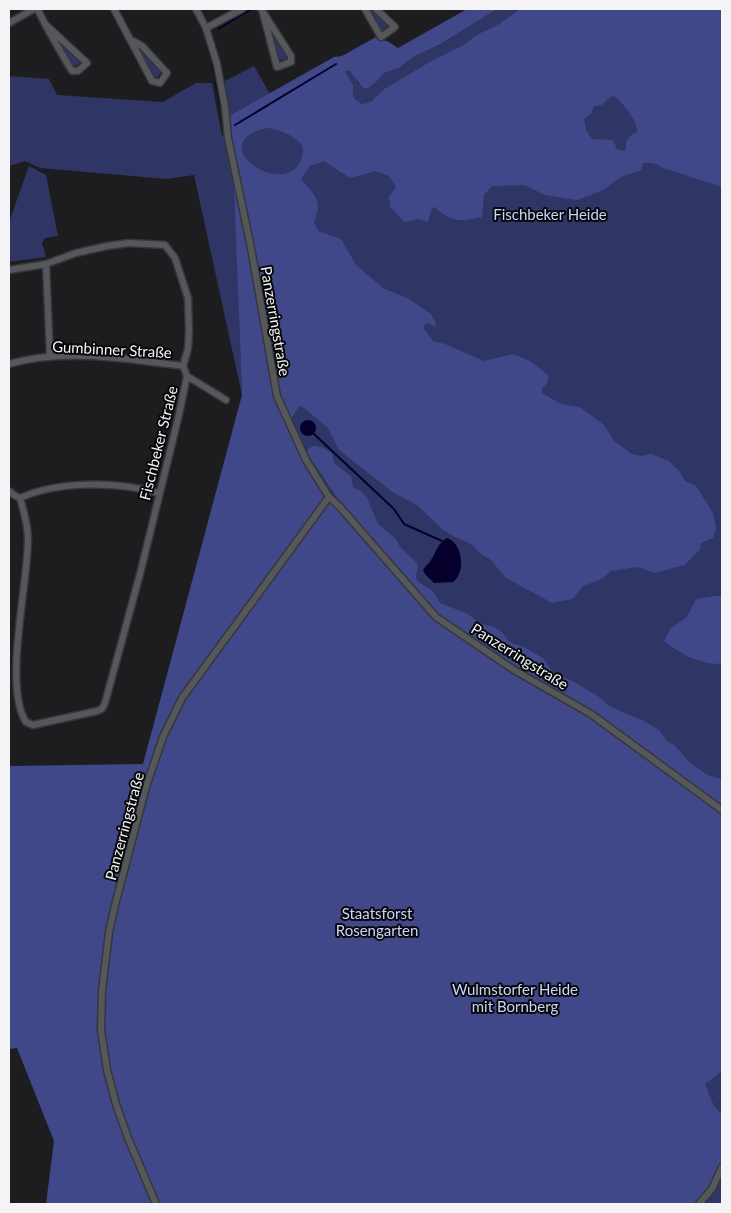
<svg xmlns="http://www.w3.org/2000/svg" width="731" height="1213" font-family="Lato,sans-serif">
	<rect width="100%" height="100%" fill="#1d1d20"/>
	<g fill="#2f3565">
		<path d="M 369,9 L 373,9 L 387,24 L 387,27 L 382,31 L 380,31 L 374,21 L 376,19 Z"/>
		<path d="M 497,9 L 520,9 L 499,24 L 476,35 L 465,44 L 431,61 L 384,89 L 371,103 L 362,104 L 355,99 L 353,95 L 353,85 L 345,71 L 350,71 L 354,74 L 359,84 L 379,78 L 384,73 L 399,68 L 415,56 L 439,45 Z"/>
		<path d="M 614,9 L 722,9 L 722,1204 L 156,1204 L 494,725 L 514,670 L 436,617 L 329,497 L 286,417 L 233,140 L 242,395 L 194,175 L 167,179 L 40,168 L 25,161 L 9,166 L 9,76 L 49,79 L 57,95 L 163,102 L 196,83 L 212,83 L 222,136 L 232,134 L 276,112 L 326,145 Z"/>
		<path d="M 272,29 L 273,34 L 288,56 L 286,60 L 278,60 L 269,30 Z"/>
		<path d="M 58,38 L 80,60 L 80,63 L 72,68 L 69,62 L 70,61 L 59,43 L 57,43 L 55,40 Z"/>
		<path d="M 140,47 L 162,70 L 158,77 L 153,77 L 142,52 L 139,53 L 137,49 Z"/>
		<path d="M 254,66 L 270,94 L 229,116 L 225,81 Z"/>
		<path d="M 29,166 L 46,175 L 58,236 L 45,238 L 42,243 L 46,257 L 9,262 L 9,222 Z"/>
	</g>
	<g fill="#40488a" fill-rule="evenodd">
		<path d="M 467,9 L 497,9 L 439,45 L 415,56 L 399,68 L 384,73 L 376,82 L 368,88 L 363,88 L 350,71 L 345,71 L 353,85 L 353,95 L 355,99 L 362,104 L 371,102 L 384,89 L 431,61 L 465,44 L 476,35 L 499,24 L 520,9 L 722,9 L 722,187 L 663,168 C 656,163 652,162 643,163 L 641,170 L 621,177 L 603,190 L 577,200 L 545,195 L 525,185 L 492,186 L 484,195 L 482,217 C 461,222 452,223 435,207 L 432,208 L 428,222 L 418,219 L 405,222 L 390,207 L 389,197 L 396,187 L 389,176 L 376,171 L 350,178 L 324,161 L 310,166 L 301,179 C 315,196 323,200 314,222 L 318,231 L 341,239 L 356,265 L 383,288 L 409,299 L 431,314 L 436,323 L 435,327 L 428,323 L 424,325 L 424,329 L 433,341 L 445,344 L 484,361 L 513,354 L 530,361 L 548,375 L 548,382 L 542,388 L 542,393 L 561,404 L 580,407 L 604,425 L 614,441 L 632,454 L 641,456 L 651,454 L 669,461 L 680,472 L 685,481 L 696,486 L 713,513 L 716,528 L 713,538 L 701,543 L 700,549 L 685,565 L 654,573 L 638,567 L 611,571 L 602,579 L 583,586 L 573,599 L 552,603 L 506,578 L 491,560 L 480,553 L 471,544 L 455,537 L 443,530 L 417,505 L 394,493 L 339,450 L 328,428 L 304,408 L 300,406 C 294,412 292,420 286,426 L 303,461 L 322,494 L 337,507 L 434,619 L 513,673 L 544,690 L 552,696 L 560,698 L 590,715 L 722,814 L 722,1071 L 705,1084 L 714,1106 L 722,1114 L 722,1172 L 702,1204 L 46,1204 L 54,1141 L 17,1048 L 9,1049 L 9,766 L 143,764 L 242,395 L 232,135 L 229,116 L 334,57 L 342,56 L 376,37 L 378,40 L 387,41 L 398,48 ZM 614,96 C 623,102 638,122 637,132 C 628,136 626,140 626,149 L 624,151 L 617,149 L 613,140 L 592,139 L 586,130 L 584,119 L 591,114 L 594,106 L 602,105 L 610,97 ZM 266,128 C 280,129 293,135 302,145 C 304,152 302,158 299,164 C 278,196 204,144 266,128 Z"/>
		<path d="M 313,446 L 322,447 L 332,453 L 334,463 L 351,476 L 353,487 L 361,491 L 367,498 L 378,524 L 396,539 L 400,547 L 416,562 L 418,567 L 416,575 L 417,581 L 434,592 L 440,603 L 468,614 L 479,623 L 494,627 L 502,632 L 509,642 L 526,648 L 543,658 L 551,670 L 555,673 L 576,683 L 599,697 L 609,706 L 644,721 L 659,730 L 667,741 L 675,746 L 690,763 L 708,775 L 722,779 L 722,806 L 592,712 L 515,667 L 437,615 L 388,560 L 336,496 L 307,453 L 309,448 Z"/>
		<path d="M 715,596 L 722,596 L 722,664 C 701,665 680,654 664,641 L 671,628 L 687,617 L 696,599 Z"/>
	</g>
	<g fill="#05002c">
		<circle cx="308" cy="428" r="8"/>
		<path d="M 447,538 C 463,543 466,573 453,582 L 434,583 L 425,574 L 423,570 C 425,566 429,564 431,560 C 436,552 438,543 447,538 Z"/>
	</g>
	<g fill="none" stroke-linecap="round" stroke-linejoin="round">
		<g stroke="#05002c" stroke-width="2">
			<path d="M 218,29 L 252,9"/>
			<path d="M 207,44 L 212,59 L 220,104"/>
			<path d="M 235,125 L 336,64"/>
			<path d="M 314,434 L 394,509 L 404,524 L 442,541"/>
		</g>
		<g stroke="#363739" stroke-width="9">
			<g id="minor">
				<path d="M 114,9 L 152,81 L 160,83 L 167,73 L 142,46 L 131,40"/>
				<path d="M 196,9 L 206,28 L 217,64 L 225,107 L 228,138 L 251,248 L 277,396 L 306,460 L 329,497 L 339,506 L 436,617 L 514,670 L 591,714 L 722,810"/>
				<path d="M 261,9 L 291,56 L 291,62 L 277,67 L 263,13"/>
				<path d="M 365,9 L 381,37 L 395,27 L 376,9"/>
				<path d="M 38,10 C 48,31 60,51 72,71 L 78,71 L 87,63 L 45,24"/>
				<path d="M 9,23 L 32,10"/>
				<path d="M 206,28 L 242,9"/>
				<path d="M 46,264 L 50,357"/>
				<path d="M 9,270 L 46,264 L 76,253 L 107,246 L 129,243 L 165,245 L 175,258 L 188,298 L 189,331 L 188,349 L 183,366 L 187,376 L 178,419 L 140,574 L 105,703 L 102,709 L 97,711 L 33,725 L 26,722 C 3,687 28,584 28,539 C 28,525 24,512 20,498 L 14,495 L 9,491"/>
				<path d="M 9,364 C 63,348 129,359 183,366"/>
				<path d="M 187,376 L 226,400"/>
				<path d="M 20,498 C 60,480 118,482 159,493"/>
				<path d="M 156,1204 L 128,1138 L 116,1104 L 107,1070 L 101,1030 L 102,991 L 109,932 L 115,905 L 146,787 L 163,737 L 182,698 L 329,497"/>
				<path d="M 699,1204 L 712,1189 L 722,1167"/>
			</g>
		</g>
		<use href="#minor" stroke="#56575b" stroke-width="6"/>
	</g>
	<g text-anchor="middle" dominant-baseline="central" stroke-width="4" stroke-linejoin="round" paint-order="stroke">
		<g font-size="15" fill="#cbd3fb" stroke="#070809">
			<text x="550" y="214">Fischbeker Heide</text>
			<text x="377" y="913">Staatsforst<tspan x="377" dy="17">Rosengarten</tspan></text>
			<text x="515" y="989">Wulmstorfer Heide<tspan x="515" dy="17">mit Bornberg</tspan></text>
		</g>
		<g font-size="15" fill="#f4f4f6" stroke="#070809">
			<text transform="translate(276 321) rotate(80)">Panzerringstraße</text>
			<text transform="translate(112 349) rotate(3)">Gumbinner Straße</text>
			<text transform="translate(158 443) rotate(-76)">Fischbeker Straße</text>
			<text transform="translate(520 656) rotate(32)">Panzerringstraße</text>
			<text transform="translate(124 826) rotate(-75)">Panzerringstraße</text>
		</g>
	</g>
	<rect width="731" height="1213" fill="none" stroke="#f4f4f6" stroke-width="20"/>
</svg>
